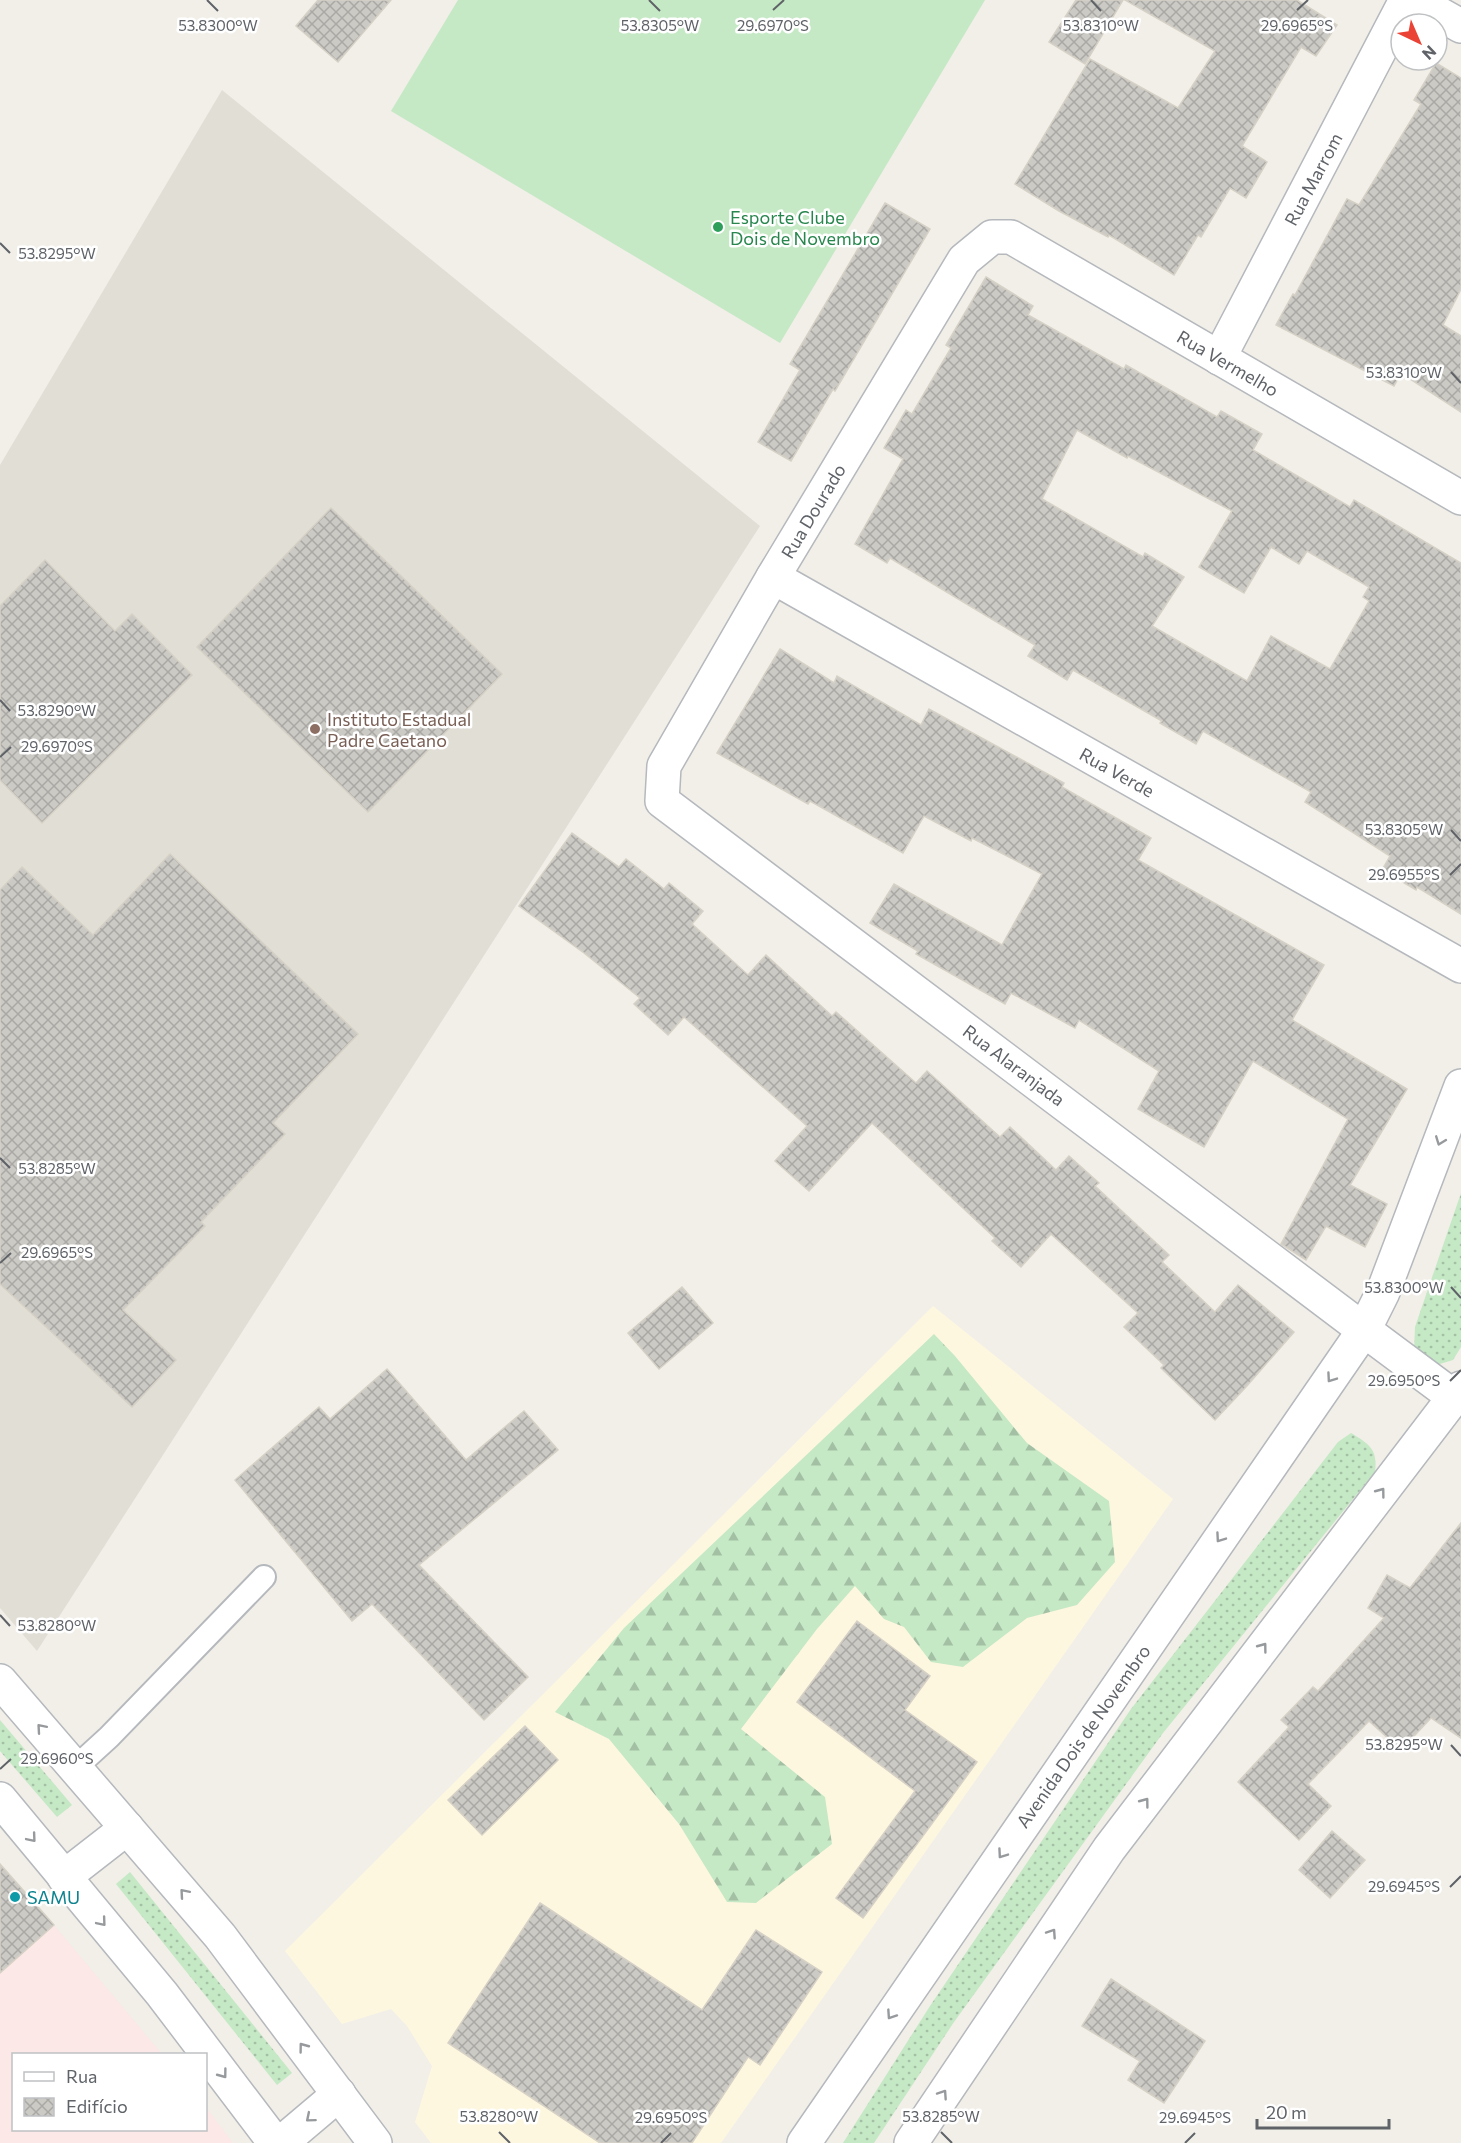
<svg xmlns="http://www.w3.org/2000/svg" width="1461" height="2143" font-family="Commissioner,sans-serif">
	<defs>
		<pattern id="grass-dots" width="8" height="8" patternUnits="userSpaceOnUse" patternTransform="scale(1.5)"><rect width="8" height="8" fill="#c5e8c5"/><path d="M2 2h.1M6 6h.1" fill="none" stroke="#a3c0a4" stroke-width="1.8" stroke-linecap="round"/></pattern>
		<pattern id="forest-firs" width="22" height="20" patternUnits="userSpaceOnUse" patternTransform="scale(1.5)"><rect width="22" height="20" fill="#c5e8c5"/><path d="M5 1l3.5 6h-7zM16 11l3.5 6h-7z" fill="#a3c0a4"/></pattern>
		<pattern id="building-cross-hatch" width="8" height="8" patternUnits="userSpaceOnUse" patternTransform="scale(1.5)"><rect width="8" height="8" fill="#cccac5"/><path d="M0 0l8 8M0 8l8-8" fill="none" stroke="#a9a8a4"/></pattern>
	</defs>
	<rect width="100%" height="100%" fill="#f1efe8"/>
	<path fill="#fef7e0" d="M 933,1306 L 1173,1499 L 721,2143 L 431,2143 L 415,2122 L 432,2066 L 407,2026 L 391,2009 L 342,2024 L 285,1951 Z"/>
	<path fill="#e1ded6" d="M 222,90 L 760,526 L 37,1651 L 0,1608 L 0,465 Z"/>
	<path fill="#fce8e6" d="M 0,1863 L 54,1925 L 162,2054 L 14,2054 L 14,2130 L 206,2130 L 206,2107 L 233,2143 L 0,2143 Z"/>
	<g fill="url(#grass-dots)">
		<path d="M 1461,1193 L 1461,1347 L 1453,1360 L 1433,1366 L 1414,1352 L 1415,1327 Z"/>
		<path d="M 1351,1433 C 1369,1444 1378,1449 1375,1472 L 1163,1733 L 954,2022 L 874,2143 L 843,2143 L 930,2006 L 1131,1709 L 1338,1442 Z"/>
		<path d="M 0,1720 L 72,1805 L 57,1817 L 0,1751 Z"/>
		<path d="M 130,1872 L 292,2073 L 277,2085 L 116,1884 Z"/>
	</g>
	<path fill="url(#forest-firs)" d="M 934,1334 L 955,1356 L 1027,1443 L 1109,1501 L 1115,1562 L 1077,1605 L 1027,1618 L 963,1667 L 931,1662 L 904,1627 L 884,1619 L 855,1586 L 817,1629 L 741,1729 L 825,1797 L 832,1844 L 756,1903 L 727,1902 L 679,1824 L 609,1739 L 555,1712 L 624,1628 Z"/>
	<path fill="#c5e8c5" d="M 458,0 L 985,0 L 780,343 L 391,111 Z"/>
	<g fill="url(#building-cross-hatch)" stroke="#d6d1c6" stroke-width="1.5" fill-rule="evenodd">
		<path d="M 318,0 L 391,0 L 338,62 L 296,26 Z"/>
		<path d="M 1076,0 L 1123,0 L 1085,64 L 1049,42 Z"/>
		<path d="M 1125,0 L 1297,0 L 1337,25 L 1316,56 L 1301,47 L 1242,146 L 1267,162 L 1246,198 L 1230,188 L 1201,237 L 1198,235 L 1174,275 L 1109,235 L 1108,237 L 1059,211 L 1015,184 L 1090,59 L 1178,108 L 1215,51 Z"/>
		<path d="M 1436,63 L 1461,78 L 1461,289 L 1443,325 L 1461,336 L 1461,412 L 1401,373 L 1394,386 L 1276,325 L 1293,294 L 1295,295 L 1347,199 L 1359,205 L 1421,104 L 1414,100 Z"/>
		<path d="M 885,203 L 930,229 L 835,391 L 833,389 L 791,461 L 758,442 L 800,370 L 790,364 Z"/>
		<path d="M 986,277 L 1033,306 L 1028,315 L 1124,369 L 1126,365 L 1217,417 L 1221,411 L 1262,434 L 1253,450 L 1350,507 L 1354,500 L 1461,563 L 1461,914 L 1417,887 L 1416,890 L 1382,870 L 1390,856 L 1305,802 L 1311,792 L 1203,731 L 1196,744 L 1160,723 L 1162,721 L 1073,670 L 1067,680 L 1028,656 L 1035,645 L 890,558 L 887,563 L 855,544 L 903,459 L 884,448 L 906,410 L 912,414 L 951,348 L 946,345 ZM 1077,430 L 1127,458 L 1128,456 L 1232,511 L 1199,567 L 1244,593 L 1271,547 L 1299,564 L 1307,551 L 1369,587 L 1363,597 L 1369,601 L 1330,669 L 1271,636 L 1247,681 L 1152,626 L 1184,577 L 1145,553 L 1143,557 L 1042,499 Z"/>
		<path d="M 331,508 L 502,674 L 368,812 L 197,647 Z"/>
		<path d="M 45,560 L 115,631 L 132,614 L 192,675 L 42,823 L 0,780 L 0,606 Z"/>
		<path d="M 780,649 L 834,683 L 837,676 L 921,725 L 929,709 L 1064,783 L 1062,787 L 1151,838 L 1138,860 L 1324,965 L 1292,1020 L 1407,1089 L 1350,1185 L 1387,1204 L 1365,1247 L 1326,1226 L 1306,1260 L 1281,1244 L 1348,1119 L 1253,1061 L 1204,1147 L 1138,1109 L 1159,1071 L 1079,1020 L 1075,1028 L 1011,993 L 1005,1004 L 916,954 L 918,951 L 870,923 L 894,884 L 1002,945 L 1042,874 L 972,838 L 971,841 L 924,816 L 903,853 L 810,801 L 808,804 L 717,753 Z"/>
		<path d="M 572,833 L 619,867 L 626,859 L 664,889 L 669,883 L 703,911 L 692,924 L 748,975 L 766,955 L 832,1016 L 836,1012 L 916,1083 L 927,1071 L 1000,1137 L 1010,1127 L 1056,1170 L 1069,1156 L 1099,1183 L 1095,1186 L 1169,1255 L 1162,1262 L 1215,1312 L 1238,1285 L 1294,1332 L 1246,1387 L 1215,1420 L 1161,1368 L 1164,1365 L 1124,1327 L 1138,1313 L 1051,1234 L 1021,1267 L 992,1241 L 995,1238 L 872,1123 L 809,1191 L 775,1161 L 807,1126 L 684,1017 L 668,1035 L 634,1004 L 640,998 L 584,953 L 519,906 Z"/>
		<path d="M 170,854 L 358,1034 L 273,1123 L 285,1134 L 201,1222 L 205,1226 L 123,1310 L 176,1360 L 132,1407 L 0,1284 L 0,890 L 22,867 L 93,935 Z"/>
		<path d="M 682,1287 L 713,1323 L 659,1369 L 628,1333 Z"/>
		<path d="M 387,1369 L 466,1460 L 524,1411 L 558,1450 L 419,1565 L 528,1677 L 484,1720 L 372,1604 L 352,1621 L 235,1480 L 319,1407 L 330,1419 Z"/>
		<path d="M 1461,1523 L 1461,1738 L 1431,1718 L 1401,1750 L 1369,1721 L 1308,1784 L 1331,1806 L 1299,1840 L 1238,1782 L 1289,1727 L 1281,1720 L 1313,1687 L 1318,1691 L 1384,1618 L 1368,1608 L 1387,1575 L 1410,1588 Z"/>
		<path d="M 857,1621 L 930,1676 L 905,1710 L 977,1762 L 863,1918 L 836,1898 L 915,1791 L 797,1702 Z"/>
		<path d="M 525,1726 L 558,1760 L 482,1835 L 448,1800 Z"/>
		<path d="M 1332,1831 L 1365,1860 L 1330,1898 L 1299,1870 Z"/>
		<path d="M 0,1864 L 54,1925 L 0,1973 Z"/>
		<path d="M 540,1903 L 702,2010 L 756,1930 L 822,1972 L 760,2065 L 748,2057 L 692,2143 L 600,2143 L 448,2043 Z"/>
		<path d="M 1111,1979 L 1205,2041 L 1164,2103 L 1128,2080 L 1140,2061 L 1082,2026 Z"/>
	</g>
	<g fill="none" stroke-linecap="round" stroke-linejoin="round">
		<g stroke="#b5b8bc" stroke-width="26">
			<path id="service" d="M 75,1768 L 109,1737 L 264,1577"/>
		</g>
		<g stroke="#b5b8bc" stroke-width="36">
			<g id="minor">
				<path d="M 1414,0 L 1461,26"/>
				<path d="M 1219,358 L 1406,0"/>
				<path d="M 773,577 L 1461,966"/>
				<path d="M 1364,1330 L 662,801 L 664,766 L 773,577 L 964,260 L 992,237 L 1011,237 L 1461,498"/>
			</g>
		</g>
		<g stroke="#b5b8bc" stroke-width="36">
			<g id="tertiary">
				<path d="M 1364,1330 L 1454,1397"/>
				<path d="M 0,1681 L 220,1936 L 375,2143"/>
				<path d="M 0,1799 L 162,1994 L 275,2143"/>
				<path d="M 64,1877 L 127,1828"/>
				<path d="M 281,2143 L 339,2094"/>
				<path d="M 804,2143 L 1364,1330 L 1383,1292 L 1461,1086"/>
				<path d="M 911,2143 L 1109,1849 L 1461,1388"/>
			</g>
		</g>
		<use href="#service" stroke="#fff" stroke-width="22"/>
		<use href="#minor" stroke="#fff" stroke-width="33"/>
		<use href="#tertiary" stroke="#fff" stroke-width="33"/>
	</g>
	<defs><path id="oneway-chevron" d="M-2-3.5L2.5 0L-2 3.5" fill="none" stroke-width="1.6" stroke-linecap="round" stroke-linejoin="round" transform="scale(1.5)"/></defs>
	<g stroke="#979a9d">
		<use href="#oneway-chevron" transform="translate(1440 1141) rotate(111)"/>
		<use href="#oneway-chevron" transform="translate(1331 1378) rotate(125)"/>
		<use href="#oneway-chevron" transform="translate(1381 1492) rotate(-53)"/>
		<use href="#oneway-chevron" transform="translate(1220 1538) rotate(125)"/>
		<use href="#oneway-chevron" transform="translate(1263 1647) rotate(-53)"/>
		<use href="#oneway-chevron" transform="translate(41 1728) rotate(-131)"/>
		<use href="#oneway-chevron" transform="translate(1145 1802) rotate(-53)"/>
		<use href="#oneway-chevron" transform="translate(32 1838) rotate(50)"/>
		<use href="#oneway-chevron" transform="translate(1002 1854) rotate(125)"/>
		<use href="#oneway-chevron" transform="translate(184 1893) rotate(-131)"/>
		<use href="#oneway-chevron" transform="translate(102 1922) rotate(50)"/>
		<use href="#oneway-chevron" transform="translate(1052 1933) rotate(-56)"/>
		<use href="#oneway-chevron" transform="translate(891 2015) rotate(124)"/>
		<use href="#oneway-chevron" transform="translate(303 2047) rotate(-127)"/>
		<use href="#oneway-chevron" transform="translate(223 2074) rotate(53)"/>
		<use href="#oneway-chevron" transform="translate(943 2094) rotate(-56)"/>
		<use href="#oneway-chevron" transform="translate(310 2118) rotate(140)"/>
	</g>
	<path fill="none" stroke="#5f6368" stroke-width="2" d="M 207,0 L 218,11M 649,0 L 660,11M 1091,0 L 1101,11M 773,10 L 784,0M 1297,10 L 1308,0M 0,243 L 10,253M 1451,372 L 1461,383M 0,700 L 10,711M 0,757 L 11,747M 1451,830 L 1461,841M 1450,875 L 1461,864M 0,1158 L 10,1168M 0,1263 L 11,1253M 1451,1287 L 1461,1298M 1450,1381 L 1461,1370M 0,1615 L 10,1626M 1451,1745 L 1461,1756M 0,1769 L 11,1759M 1450,1887 L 1461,1876M 499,2132 L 510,2143M 941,2132 L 952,2143M 661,2143 L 671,2133M 1185,2143 L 1195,2133"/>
	<circle fill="#2e9e5b" stroke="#fff" stroke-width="2" cx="718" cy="227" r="6"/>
	<circle fill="#8d6e63" stroke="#fff" stroke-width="2" cx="315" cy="729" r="6"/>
	<circle fill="#0f9aa8" stroke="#fff" stroke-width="2" cx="15" cy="1897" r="6"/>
	<g text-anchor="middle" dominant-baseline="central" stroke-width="5" stroke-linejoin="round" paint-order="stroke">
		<g font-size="18" fill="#5f6368" stroke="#fff">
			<text transform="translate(1313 179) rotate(-62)">Rua Marrom</text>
			<text transform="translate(1228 363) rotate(30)">Rua Vermelho</text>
			<text transform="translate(813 511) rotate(-59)">Rua Dourado</text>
			<text transform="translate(1117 772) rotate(29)">Rua Verde</text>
			<text transform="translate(1014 1065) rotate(37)">Rua Alaranjada</text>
			<text transform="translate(1083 1736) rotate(-55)">Avenida Dois de Novembro</text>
		</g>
		<g font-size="18" fill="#27864d" stroke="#fff" text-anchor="start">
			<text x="730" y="217">Esporte Clube<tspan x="730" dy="21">Dois de Novembro</tspan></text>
		</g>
		<g font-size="18" fill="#785e54" stroke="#fff" text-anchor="start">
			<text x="327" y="719">Instituto Estadual<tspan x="327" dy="21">Padre Caetano</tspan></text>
		</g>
		<g font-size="18" fill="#0d838f" stroke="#fff" text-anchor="start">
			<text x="27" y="1897">SAMU</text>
		</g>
	</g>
	<g font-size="15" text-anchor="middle" fill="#5f6368" stroke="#fff" stroke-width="5" stroke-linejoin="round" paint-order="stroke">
		<text x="773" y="31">29.6970°S</text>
		<text x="1297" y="31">29.6965°S</text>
		<text x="218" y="31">53.8300°W</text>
		<text x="660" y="31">53.8305°W</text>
		<text x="1101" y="31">53.8310°W</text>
		<text x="57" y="259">53.8295°W</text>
		<text x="1404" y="378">53.8310°W</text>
		<text x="57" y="716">53.8290°W</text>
		<text x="57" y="752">29.6970°S</text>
		<text x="1404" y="835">53.8305°W</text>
		<text x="1404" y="880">29.6955°S</text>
		<text x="57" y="1174">53.8285°W</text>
		<text x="57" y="1258">29.6965°S</text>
		<text x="1404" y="1293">53.8300°W</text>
		<text x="1404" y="1386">29.6950°S</text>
		<text x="57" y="1631">53.8280°W</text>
		<text x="1404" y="1750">53.8295°W</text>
		<text x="57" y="1764">29.6960°S</text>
		<text x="1404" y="1892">29.6945°S</text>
		<text x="499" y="2122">53.8280°W</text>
		<text x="941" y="2122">53.8285°W</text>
		<text x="671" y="2123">29.6950°S</text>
		<text x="1195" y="2123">29.6945°S</text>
	</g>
	<rect x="12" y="2053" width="195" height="78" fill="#ffffff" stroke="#bfc1c3" stroke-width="1.5"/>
	<rect x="24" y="2072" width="30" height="9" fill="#ffffff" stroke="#bfc1c3" stroke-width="1.5"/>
	<text x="66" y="2083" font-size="18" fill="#5f6368">Rua</text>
	<rect x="24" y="2098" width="30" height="18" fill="url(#building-cross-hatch)" stroke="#bfc1c3" stroke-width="1.5"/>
	<text x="66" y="2113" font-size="18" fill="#5f6368">Edifício</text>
	<g transform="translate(1419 42) rotate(136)"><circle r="28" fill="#ffffff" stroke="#bfc1c3" stroke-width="1.5"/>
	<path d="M0-4.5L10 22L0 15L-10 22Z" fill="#ea4335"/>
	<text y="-9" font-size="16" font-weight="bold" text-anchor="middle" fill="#5f6368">N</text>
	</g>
	<path d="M1257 2119v9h132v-9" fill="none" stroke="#5f6368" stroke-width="3"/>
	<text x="1266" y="2119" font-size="18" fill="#5f6368" stroke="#ffffff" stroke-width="4.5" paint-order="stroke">20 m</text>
</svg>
